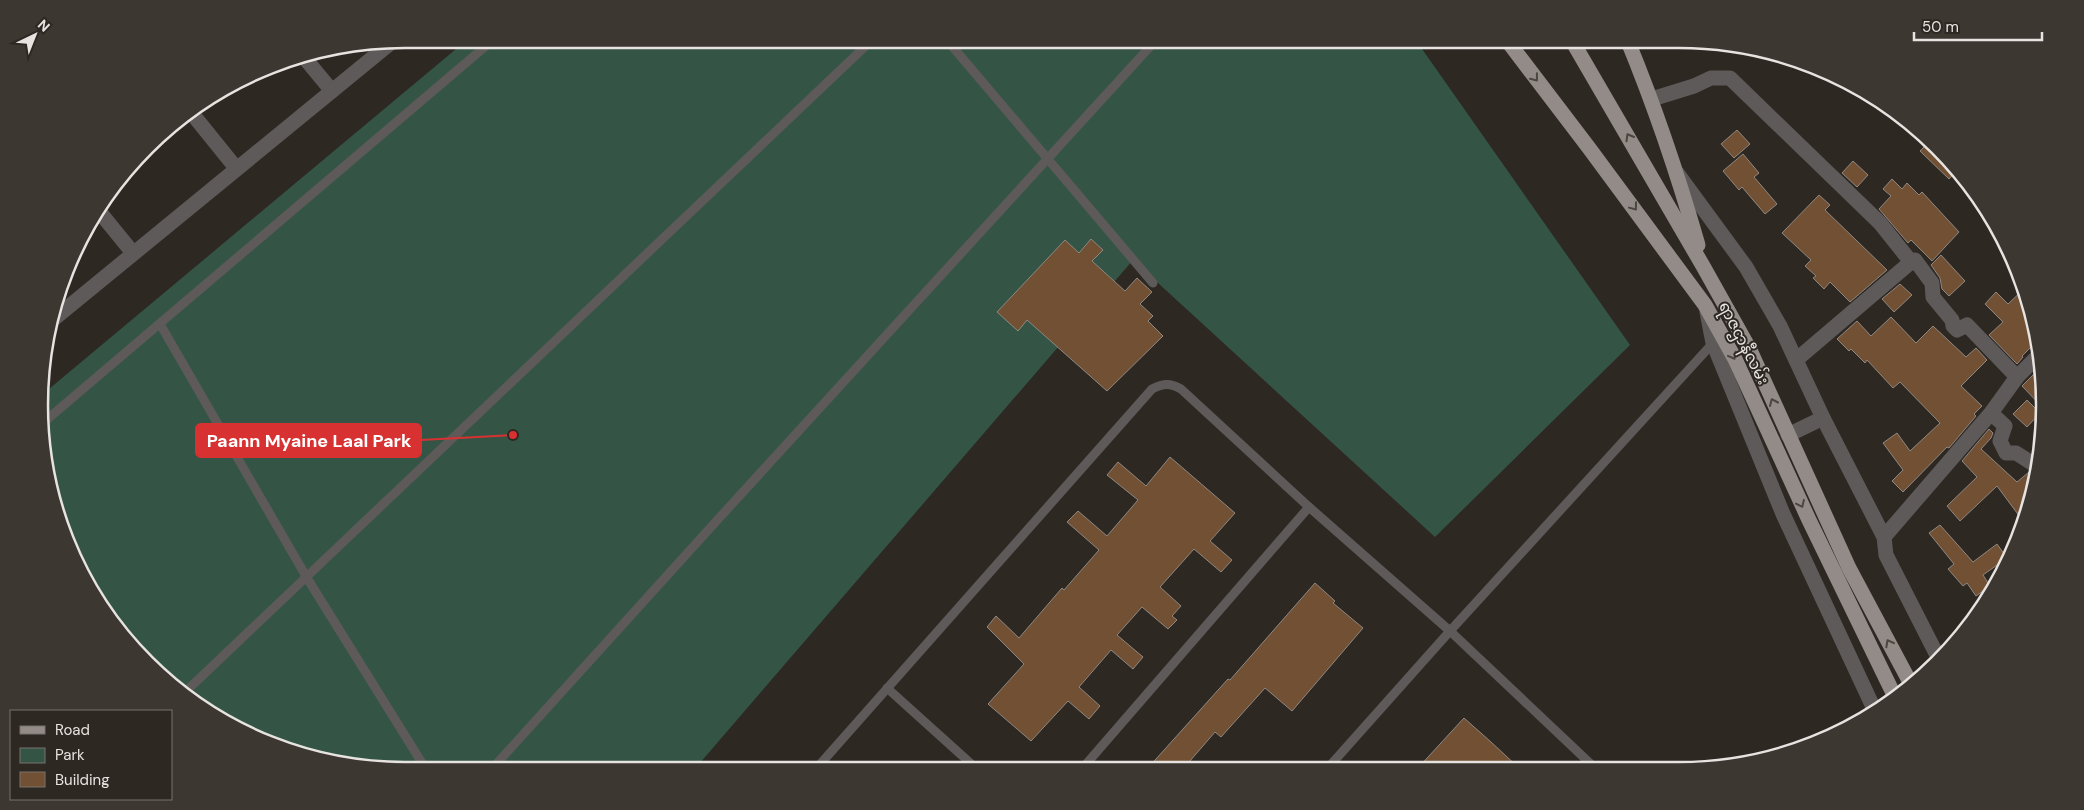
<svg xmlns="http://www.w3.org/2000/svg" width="2084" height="810" font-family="'DM Sans','Noto Sans Myanmar',sans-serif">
	<rect width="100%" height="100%" fill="#2e2823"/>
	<path fill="#345546" d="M 468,39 L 1415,39 L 1630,345 L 1435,537 L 1133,260 L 693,771 L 405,771 L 310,759 L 243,733 L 182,696 L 100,608 L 67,545 L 46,477 L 43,394 Z"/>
	<g fill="#715033" stroke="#8f8882">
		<path d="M 1737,130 L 1750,144 L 1734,158 L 1721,144 Z"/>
		<path d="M 1930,141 L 1958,169 L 1949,179 L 1920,151 Z"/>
		<path d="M 1743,154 L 1759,173 L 1754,177 L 1777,204 L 1765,214 L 1742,187 L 1739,190 L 1723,171 Z"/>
		<path d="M 1853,161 L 1868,175 L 1857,187 L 1842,173 Z"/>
		<path d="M 1892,179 L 1902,189 L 1907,183 L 1919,195 L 1922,192 L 1959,232 L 1932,261 L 1911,240 L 1908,243 L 1879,209 L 1891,196 L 1883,189 Z"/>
		<path d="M 1819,195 L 1830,205 L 1825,210 L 1887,270 L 1850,302 L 1830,282 L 1824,289 L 1813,278 L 1816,276 L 1805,266 L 1811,260 L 1782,233 Z"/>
		<path d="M 1091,239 L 1103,250 L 1092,261 L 1125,291 L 1137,278 L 1152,292 L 1140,304 L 1153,316 L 1148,321 L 1163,336 L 1107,391 L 1027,320 L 1018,331 L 997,312 L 1065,240 L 1079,253 Z"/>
		<path d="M 1941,255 L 1965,281 L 1949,296 L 1942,289 L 1940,278 L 1931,265 Z"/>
		<path d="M 1900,284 L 1912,295 L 1894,312 L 1882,299 Z"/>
		<path d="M 2026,287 L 2038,340 L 2022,356 L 2023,357 L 2017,364 L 1989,335 L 2003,322 L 1985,304 L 1996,292 L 2008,304 Z"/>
		<path d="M 1891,317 L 1916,343 L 1933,326 L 1966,357 L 1976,348 L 1987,360 L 1961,386 L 1982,406 L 1974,414 L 1976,416 L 1949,448 L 1947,447 L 1903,492 L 1892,481 L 1903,470 L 1883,443 L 1897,433 L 1910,451 L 1940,423 L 1900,382 L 1893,388 L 1867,360 L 1865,363 L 1851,349 L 1849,351 L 1837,339 L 1857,321 L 1871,336 Z"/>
		<path d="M 2037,371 L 2043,377 L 2044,409 L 2022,386 Z"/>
		<path d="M 2027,400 L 2040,413 L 2027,427 L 2013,414 Z"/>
		<path d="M 1989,429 L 1993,433 L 1991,438 L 1981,449 L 2017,482 L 2029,472 L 2037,476 L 2033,500 L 2023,521 L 1997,486 L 1960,521 L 1947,506 L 1977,477 L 1962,461 Z"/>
		<path d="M 1170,457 L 1235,513 L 1210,541 L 1232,560 L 1221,572 L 1194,549 L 1160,587 L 1181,606 L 1172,616 L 1177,620 L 1168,629 L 1142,607 L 1117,635 L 1143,657 L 1133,669 L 1111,650 L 1079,687 L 1100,706 L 1089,719 L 1068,701 L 1031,741 L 988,704 L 1024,664 L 987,627 L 996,616 L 1019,638 L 1062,588 L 1064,590 L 1099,550 L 1067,522 L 1078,511 L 1107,536 L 1138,500 L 1107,475 L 1118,462 L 1146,486 Z"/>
		<path d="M 1940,525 L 1973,562 L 1997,544 L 2007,558 L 1983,575 L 1990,586 L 1976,596 L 1967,583 L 1963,586 L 1948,569 L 1954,564 L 1929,533 Z"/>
		<path d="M 1315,583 L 1335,601 L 1333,603 L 1363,628 L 1292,711 L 1265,688 L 1221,737 L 1215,732 L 1183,769 L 1147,769 L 1228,679 L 1230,680 Z"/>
		<path d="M 1464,718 L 1491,742 L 1520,769 L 1417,769 Z"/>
	</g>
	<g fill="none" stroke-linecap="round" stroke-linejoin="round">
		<g stroke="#5e5a59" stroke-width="9">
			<path d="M 946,39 L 1153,283"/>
			<path d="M 160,324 L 307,578 L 427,771"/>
			<path d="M 44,422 L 494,39"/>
			<path d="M 887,688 L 978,770"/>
			<path d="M 182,695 L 873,39"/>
			<path d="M 1327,769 L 1450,631 L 1713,343"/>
			<path d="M 815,770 L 1152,389 C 1164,383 1170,383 1181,389 L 1309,507 L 1450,631 L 1595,768"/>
			<path d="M 1081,770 L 1309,507"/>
			<path d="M 490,771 L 721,516 L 1157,39"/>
		</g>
		<g stroke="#5e5a59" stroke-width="15">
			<path d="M 303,56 L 332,91"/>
			<path d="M 1652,99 L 1694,86 L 1711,78 L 1730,78 L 1880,223 L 1911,262 L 1915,260 L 1932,283 L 1933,297 L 1952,320 L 1953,326 L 1957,330 L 1967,325 L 2017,377"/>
			<path d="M 190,111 L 236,168"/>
			<path d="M 1677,173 L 1746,267 L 1780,326 L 1823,418 L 1884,537 L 1886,555 L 1939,659"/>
			<path d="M 98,210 L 133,253"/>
			<path d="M 1707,312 L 1713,343 L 1783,514 L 1875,711"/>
			<path d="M 50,322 L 393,41"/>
			<path d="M 1796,360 L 1911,262"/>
			<path d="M 1991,413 L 2005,426 L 2000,441 L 2006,453 L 2016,453 L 2038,467"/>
			<path d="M 1788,435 L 1823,418"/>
			<path d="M 1884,537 L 1991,413 L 2017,377 L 2041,353"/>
		</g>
		<g stroke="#928b87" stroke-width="15">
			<path d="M 1506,39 L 1589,148 L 1705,305 L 1735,359 L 1809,520 L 1895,697"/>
			<path d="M 1571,39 L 1703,266 L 1750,350 L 1849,568 L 1912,686"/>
			<path d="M 1627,39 C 1655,107 1678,175 1698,245"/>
		</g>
	</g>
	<defs><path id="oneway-chevron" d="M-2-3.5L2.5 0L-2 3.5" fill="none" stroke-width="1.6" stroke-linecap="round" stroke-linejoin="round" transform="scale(1.25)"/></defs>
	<g stroke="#4c4641">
		<use href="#oneway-chevron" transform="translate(1535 78) rotate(52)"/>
		<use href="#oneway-chevron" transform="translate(1629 137) rotate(-120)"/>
		<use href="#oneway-chevron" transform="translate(1634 207) rotate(53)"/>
		<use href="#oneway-chevron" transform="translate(1733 356) rotate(62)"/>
		<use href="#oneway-chevron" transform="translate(1773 402) rotate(-114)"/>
		<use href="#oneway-chevron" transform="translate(1801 504) rotate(65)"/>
		<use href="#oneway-chevron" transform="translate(1889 643) rotate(-118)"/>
	</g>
	<g text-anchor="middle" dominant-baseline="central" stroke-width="4" stroke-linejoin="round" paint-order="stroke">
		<g font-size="16" fill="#e7e3e0" stroke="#2e2823">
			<text transform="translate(1744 343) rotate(63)">ရာဇဌာနီလမ်း</text>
		</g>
	</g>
	<path d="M0 0H2084V810H0ZM405 48H1679A357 357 0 0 1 2036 405V405A357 357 0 0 1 1679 762H405A357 357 0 0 1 48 405V405A357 357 0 0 1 405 48Z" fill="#3d3732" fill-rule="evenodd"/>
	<path fill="none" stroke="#e7e3e0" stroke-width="2.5" d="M405 48H1679A357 357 0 0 1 2036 405V405A357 357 0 0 1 1679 762H405A357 357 0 0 1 48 405V405A357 357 0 0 1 405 48Z"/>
	<path fill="none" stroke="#d73131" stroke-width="2" d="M513 435L421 440"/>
	<circle fill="#d73131" stroke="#2e2823" stroke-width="2" cx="513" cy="435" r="5"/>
	<rect fill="#d73131" stroke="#d73131" stroke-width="2" x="196" y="424" width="225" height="33" rx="5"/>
	<g font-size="18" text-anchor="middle" font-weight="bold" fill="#fff">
		<text x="309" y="447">Paann Myaine Laal Park</text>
	</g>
	<rect x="10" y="710" width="162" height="90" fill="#2e2823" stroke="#78736f"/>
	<rect x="20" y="726" width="25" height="8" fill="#928b87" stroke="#78736f"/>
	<text x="55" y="735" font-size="15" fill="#e7e3e0">Road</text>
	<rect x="20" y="748" width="25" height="15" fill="#345546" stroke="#78736f"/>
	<text x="55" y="760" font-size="15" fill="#e7e3e0">Park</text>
	<rect x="20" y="772" width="25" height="15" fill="#715033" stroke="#78736f"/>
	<text x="55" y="785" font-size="15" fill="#e7e3e0">Building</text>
	<g transform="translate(35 35) rotate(43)" stroke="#2e2823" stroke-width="4" paint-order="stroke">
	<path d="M0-4L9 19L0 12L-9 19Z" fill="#e7e3e0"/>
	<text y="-8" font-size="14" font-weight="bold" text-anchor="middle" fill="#e7e3e0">N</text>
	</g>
	<path d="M1914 32v8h128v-8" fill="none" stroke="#e7e3e0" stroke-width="2.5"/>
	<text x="1922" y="32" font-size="15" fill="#e7e3e0" stroke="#2e2823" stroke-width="4" paint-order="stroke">50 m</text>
</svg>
